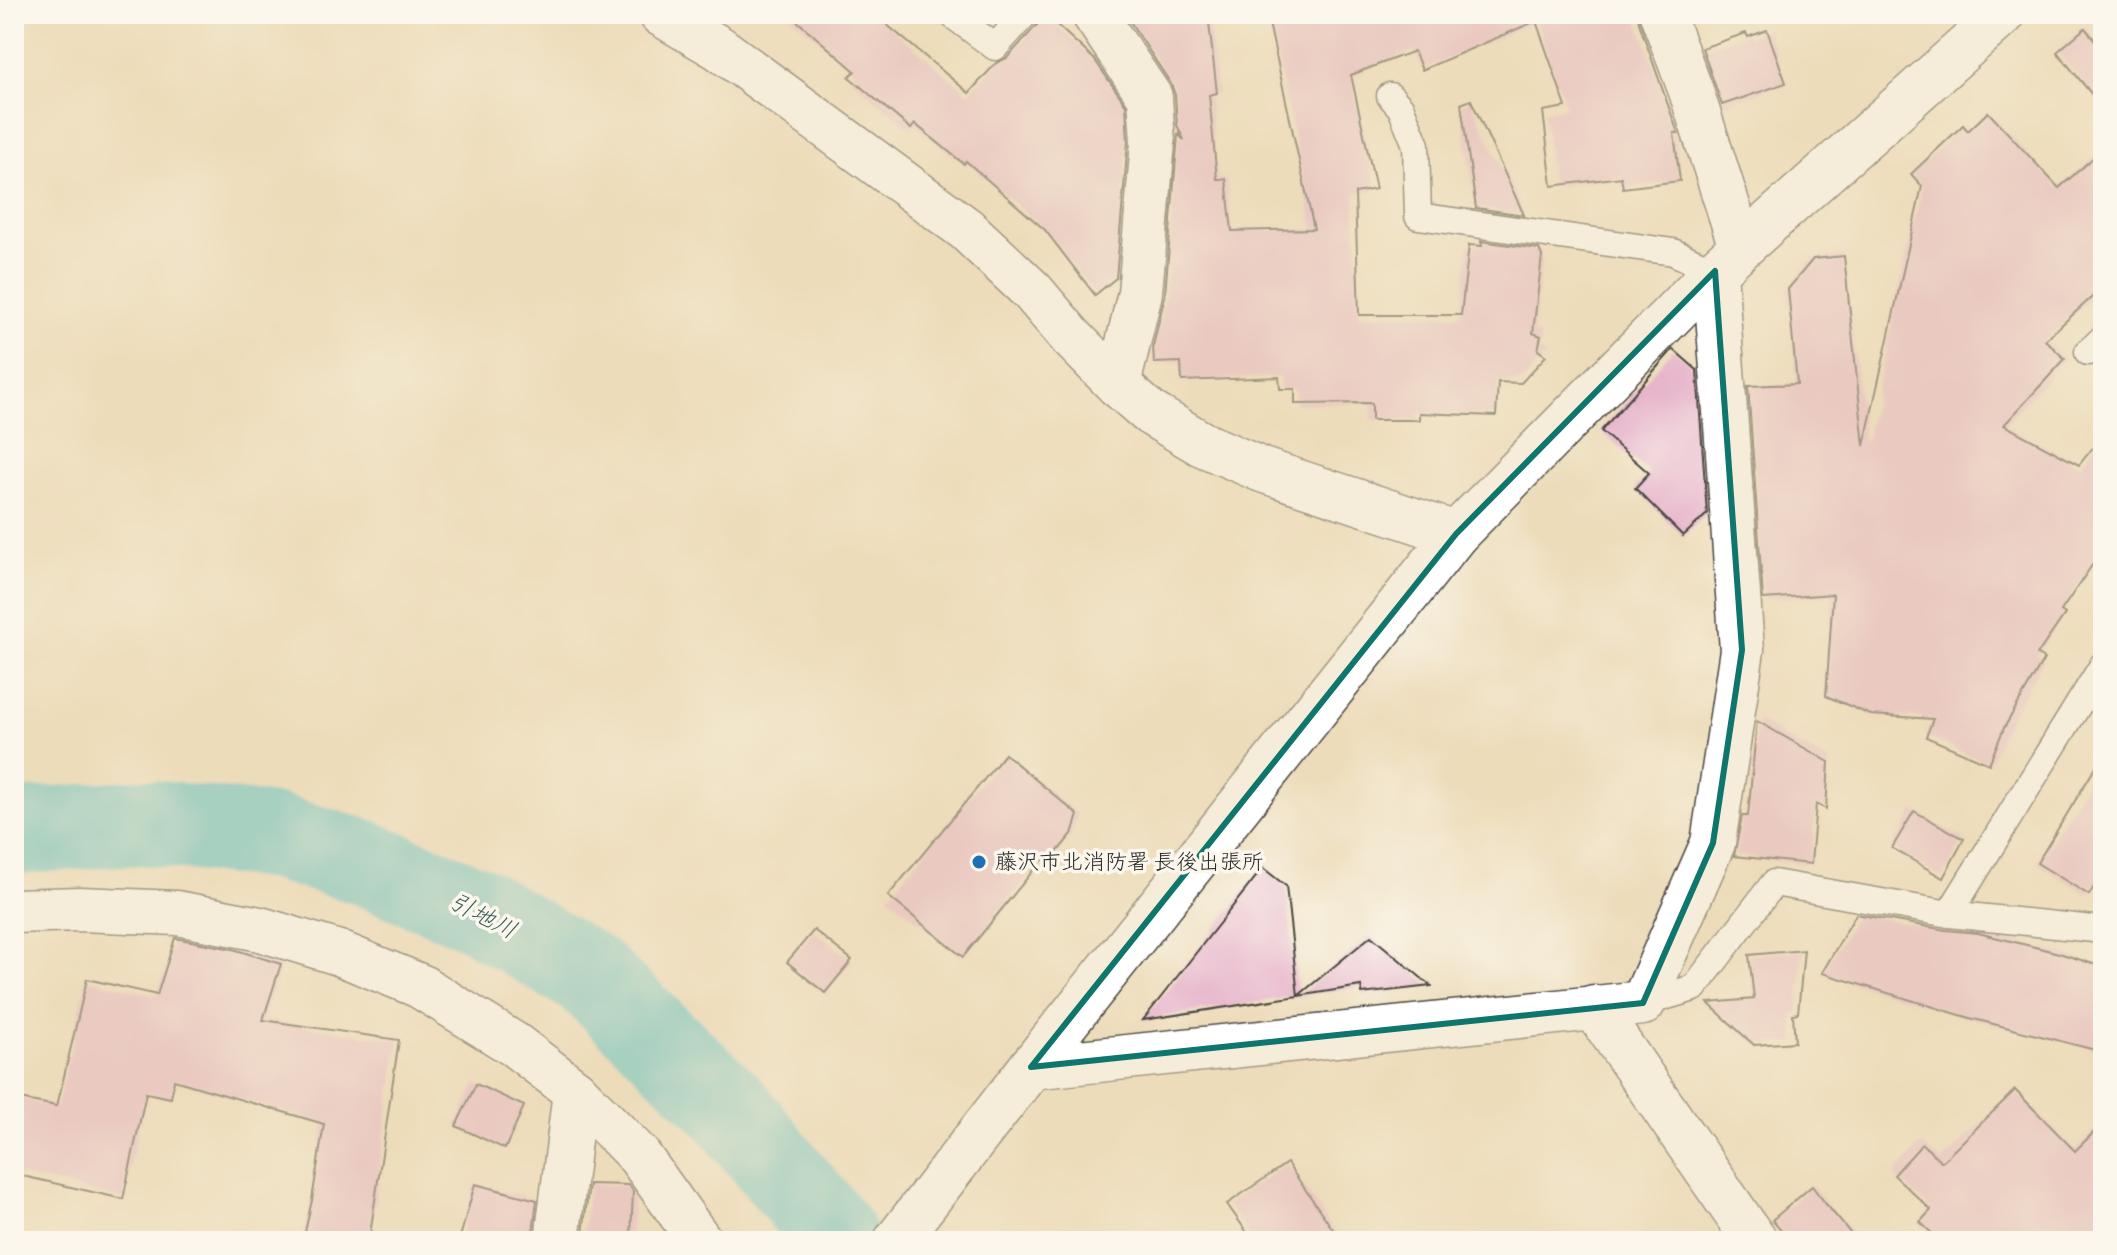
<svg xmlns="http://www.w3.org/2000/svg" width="2117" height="1255" font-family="Pangolin,'Klee One',sans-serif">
	<rect width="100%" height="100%" fill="#fbf7ec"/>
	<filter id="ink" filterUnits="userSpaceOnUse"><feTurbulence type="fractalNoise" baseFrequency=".0125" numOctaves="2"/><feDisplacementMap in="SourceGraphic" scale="16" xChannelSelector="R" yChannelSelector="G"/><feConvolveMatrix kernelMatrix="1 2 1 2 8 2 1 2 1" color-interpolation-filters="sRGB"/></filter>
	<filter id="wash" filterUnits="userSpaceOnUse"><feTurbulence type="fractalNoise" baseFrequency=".006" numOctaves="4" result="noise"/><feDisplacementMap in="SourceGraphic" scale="32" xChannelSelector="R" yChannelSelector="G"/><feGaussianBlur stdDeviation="1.8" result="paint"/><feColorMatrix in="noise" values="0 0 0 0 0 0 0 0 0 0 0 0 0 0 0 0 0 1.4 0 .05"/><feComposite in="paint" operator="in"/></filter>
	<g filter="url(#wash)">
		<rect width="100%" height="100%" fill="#eddcba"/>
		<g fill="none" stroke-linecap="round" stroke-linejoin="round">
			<path stroke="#52c0c9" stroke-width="86" d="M 14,832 L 142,822 L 276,837 L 363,862 L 477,909 L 589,975 L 728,1106 L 830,1231 L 836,1241"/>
		</g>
		<g id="blocks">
			<g fill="#e6b2ca">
				<path d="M 789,14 L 874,14 L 969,93 L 996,63 L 1007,58 L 1037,25 L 1041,14 L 1045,14 L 1094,59 L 1126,105 L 1128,142 L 1116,278 L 1095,295 L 1045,230 L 966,161 L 964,164 L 915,124 L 911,129 L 849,77 L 855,71 Z"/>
				<path d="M 1126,14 L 1208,14 L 1217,93 L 1209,95 L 1217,179 L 1226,179 L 1232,231 L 1314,229 L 1267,14 L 1638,14 L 1639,23 L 1678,133 L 1674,133 L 1680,181 L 1623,188 L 1621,177 L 1552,186 L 1543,111 L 1566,107 L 1536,21 L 1422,70 L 1414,51 L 1351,75 L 1376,189 L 1355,193 L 1359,315 L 1461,315 L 1469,245 L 1482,246 L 1481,241 L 1539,249 L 1542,256 L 1533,333 L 1541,336 L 1538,350 L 1546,356 L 1521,383 L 1498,382 L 1496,416 L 1419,413 L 1419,420 L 1372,420 L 1372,403 L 1295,404 L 1295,389 L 1280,389 L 1279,377 L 1182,381 L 1181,362 L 1154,363 L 1153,346 L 1165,295 L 1178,134 L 1184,140 L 1177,125 L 1175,95 L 1171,84 L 1131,23 Z"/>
				<path d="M 2085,28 L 2103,50 L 2103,108 L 2057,52 Z"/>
				<path d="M 1767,30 L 1786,83 L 1722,105 L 1702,48 L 1746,33 L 1748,37 Z"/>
				<path d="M 1471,100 L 1524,215 L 1476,208 L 1461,104 Z"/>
				<path d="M 1988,112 L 2059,188 L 2103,149 L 2103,287 L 2045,340 L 2065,359 L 2004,425 L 2079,465 L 2103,435 L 2103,549 L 2061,611 L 2065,614 L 2037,655 L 2044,659 L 2004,728 L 1989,764 L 1926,737 L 1933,719 L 1871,715 L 1826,696 L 1833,594 L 1763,599 L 1748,386 L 1797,384 L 1788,289 L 1813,259 L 1844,256 L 1864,446 L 1922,186 L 1911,174 L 1963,125 L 1968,131 Z"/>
				<path d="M 1673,349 L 1697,370 L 1707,514 L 1683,536 L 1635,488 L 1649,473 L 1601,431 Z"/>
				<path d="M 1757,721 L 1829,762 L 1826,809 L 1816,804 L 1811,864 L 1734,856 L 1742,816 L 1748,816 Z"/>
				<path d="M 1005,754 L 1078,815 L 1072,834 L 1058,851 L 1040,862 L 963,957 L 888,896 Z"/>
				<path d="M 2103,755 L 2103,872 L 2089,895 L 2037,863 Z"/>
				<path d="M 1914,811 L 1964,839 L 1943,878 L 1892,848 Z"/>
				<path d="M 1263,868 L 1286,886 L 1298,996 L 1143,1020 Z"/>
				<path d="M 1856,914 L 1946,930 L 1978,933 L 2059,953 L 2103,967 L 2103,1052 L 1970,1018 L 1822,973 Z"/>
				<path d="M 814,930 L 852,960 L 825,993 L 787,962 Z"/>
				<path d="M 1371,936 L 1431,986 L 1362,994 L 1361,986 L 1298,996 Z"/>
				<path d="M 175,938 L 233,949 L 281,964 L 263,1020 L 399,1040 L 369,1241 L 303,1241 L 312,1200 L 324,1124 L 174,1080 L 171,1098 L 146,1093 L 123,1199 L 14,1174 L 14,1098 L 57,1106 L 87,979 L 157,995 Z"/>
				<path d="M 1804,950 L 1798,1013 L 1793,1014 L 1795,1042 L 1754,1045 L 1708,1003 L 1754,999 L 1749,955 Z"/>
				<path d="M 476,1084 L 524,1106 L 505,1149 L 456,1126 Z"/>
				<path d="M 2015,1090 L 2075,1151 L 2103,1123 L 2103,1241 L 1940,1241 L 1920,1222 L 1931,1210 L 1894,1175 L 1922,1144 L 1942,1162 Z"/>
				<path d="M 1287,1163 L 1341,1241 L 1253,1241 L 1227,1204 Z"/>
				<path d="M 475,1184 L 537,1200 L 533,1232 L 526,1232 L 524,1241 L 459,1241 Z"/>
				<path d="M 589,1184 L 629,1185 L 633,1191 L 631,1236 L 583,1234 Z"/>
				<path d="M 1812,1186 L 1826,1204 L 1857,1241 L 1790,1241 L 1772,1220 Z"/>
			</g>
		</g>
	</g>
	<g filter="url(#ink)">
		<use href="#blocks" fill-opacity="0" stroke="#484640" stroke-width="2"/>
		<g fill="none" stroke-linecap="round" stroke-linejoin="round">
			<g stroke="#484640" stroke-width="29">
				<g id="service">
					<path d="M 951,14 L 995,47 L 1025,14"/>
					<path d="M 1390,96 L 1401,108 L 1416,145 L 1418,216 L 1673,252 L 1715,271"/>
					<path d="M 2088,352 L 2103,338"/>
					<path d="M 1949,914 L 2103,665"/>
					<path d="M 1643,1003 L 1694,988 L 1774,883 L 1949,914 L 2103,930"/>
				</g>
			</g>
			<g stroke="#484640" stroke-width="47">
				<g id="minor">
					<path d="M 661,14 L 719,48 L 966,229 L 1032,291 L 1071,337 L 1118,385 L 1150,413 L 1202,444 L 1262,470 L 1456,534"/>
					<path d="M 1094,14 L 1150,97 L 1153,142 L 1140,293 L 1118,385"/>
					<path d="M 1662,14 L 1691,91 L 1741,247"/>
					<path d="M 14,911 L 80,909 L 177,913 L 260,929 L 339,953 L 420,986 L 515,1045 L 575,1091 L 639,1156 L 700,1241"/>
					<path d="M 1594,1007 L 1755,1241"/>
					<path d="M 1031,1067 L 1643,1003 L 1713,843 L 1742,650 L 1715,271"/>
					<path d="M 557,1241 L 575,1091"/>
				</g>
			</g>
			<g stroke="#484640" stroke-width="47">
				<path id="tertiary" d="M 896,1241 L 1031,1067 L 1456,534 L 1715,271 L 2003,14"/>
			</g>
			<use href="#service" stroke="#fff" stroke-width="26"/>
			<use href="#minor" stroke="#fff" stroke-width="44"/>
			<use href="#tertiary" stroke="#fff" stroke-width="44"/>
		</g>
	</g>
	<path d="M0 0H2117V1255H0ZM 1715,271 L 1742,650 L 1713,843 L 1643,1003 L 1031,1067 L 1456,534 Z" fill="#eddcba" fill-opacity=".55" fill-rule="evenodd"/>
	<path fill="none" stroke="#0f766e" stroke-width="6" stroke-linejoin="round" d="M 1715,271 L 1742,650 L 1713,843 L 1643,1003 L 1031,1067 L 1456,534 Z"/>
	<circle fill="#1f6fb2" stroke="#fbf7ec" stroke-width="3" cx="979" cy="862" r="8"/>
	<g text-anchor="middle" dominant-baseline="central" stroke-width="7" stroke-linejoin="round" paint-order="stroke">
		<g font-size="22" fill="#2b2b2b" stroke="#fbf7ec" text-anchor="start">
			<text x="995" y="862">藤沢市北消防署 長後出張所</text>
		</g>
		<g font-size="24" font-style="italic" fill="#395f62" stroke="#fbf7ec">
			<text transform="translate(483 916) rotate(27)">引地川</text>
		</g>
	</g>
	<rect width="2117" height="1255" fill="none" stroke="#fbf7ec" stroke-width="48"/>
</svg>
